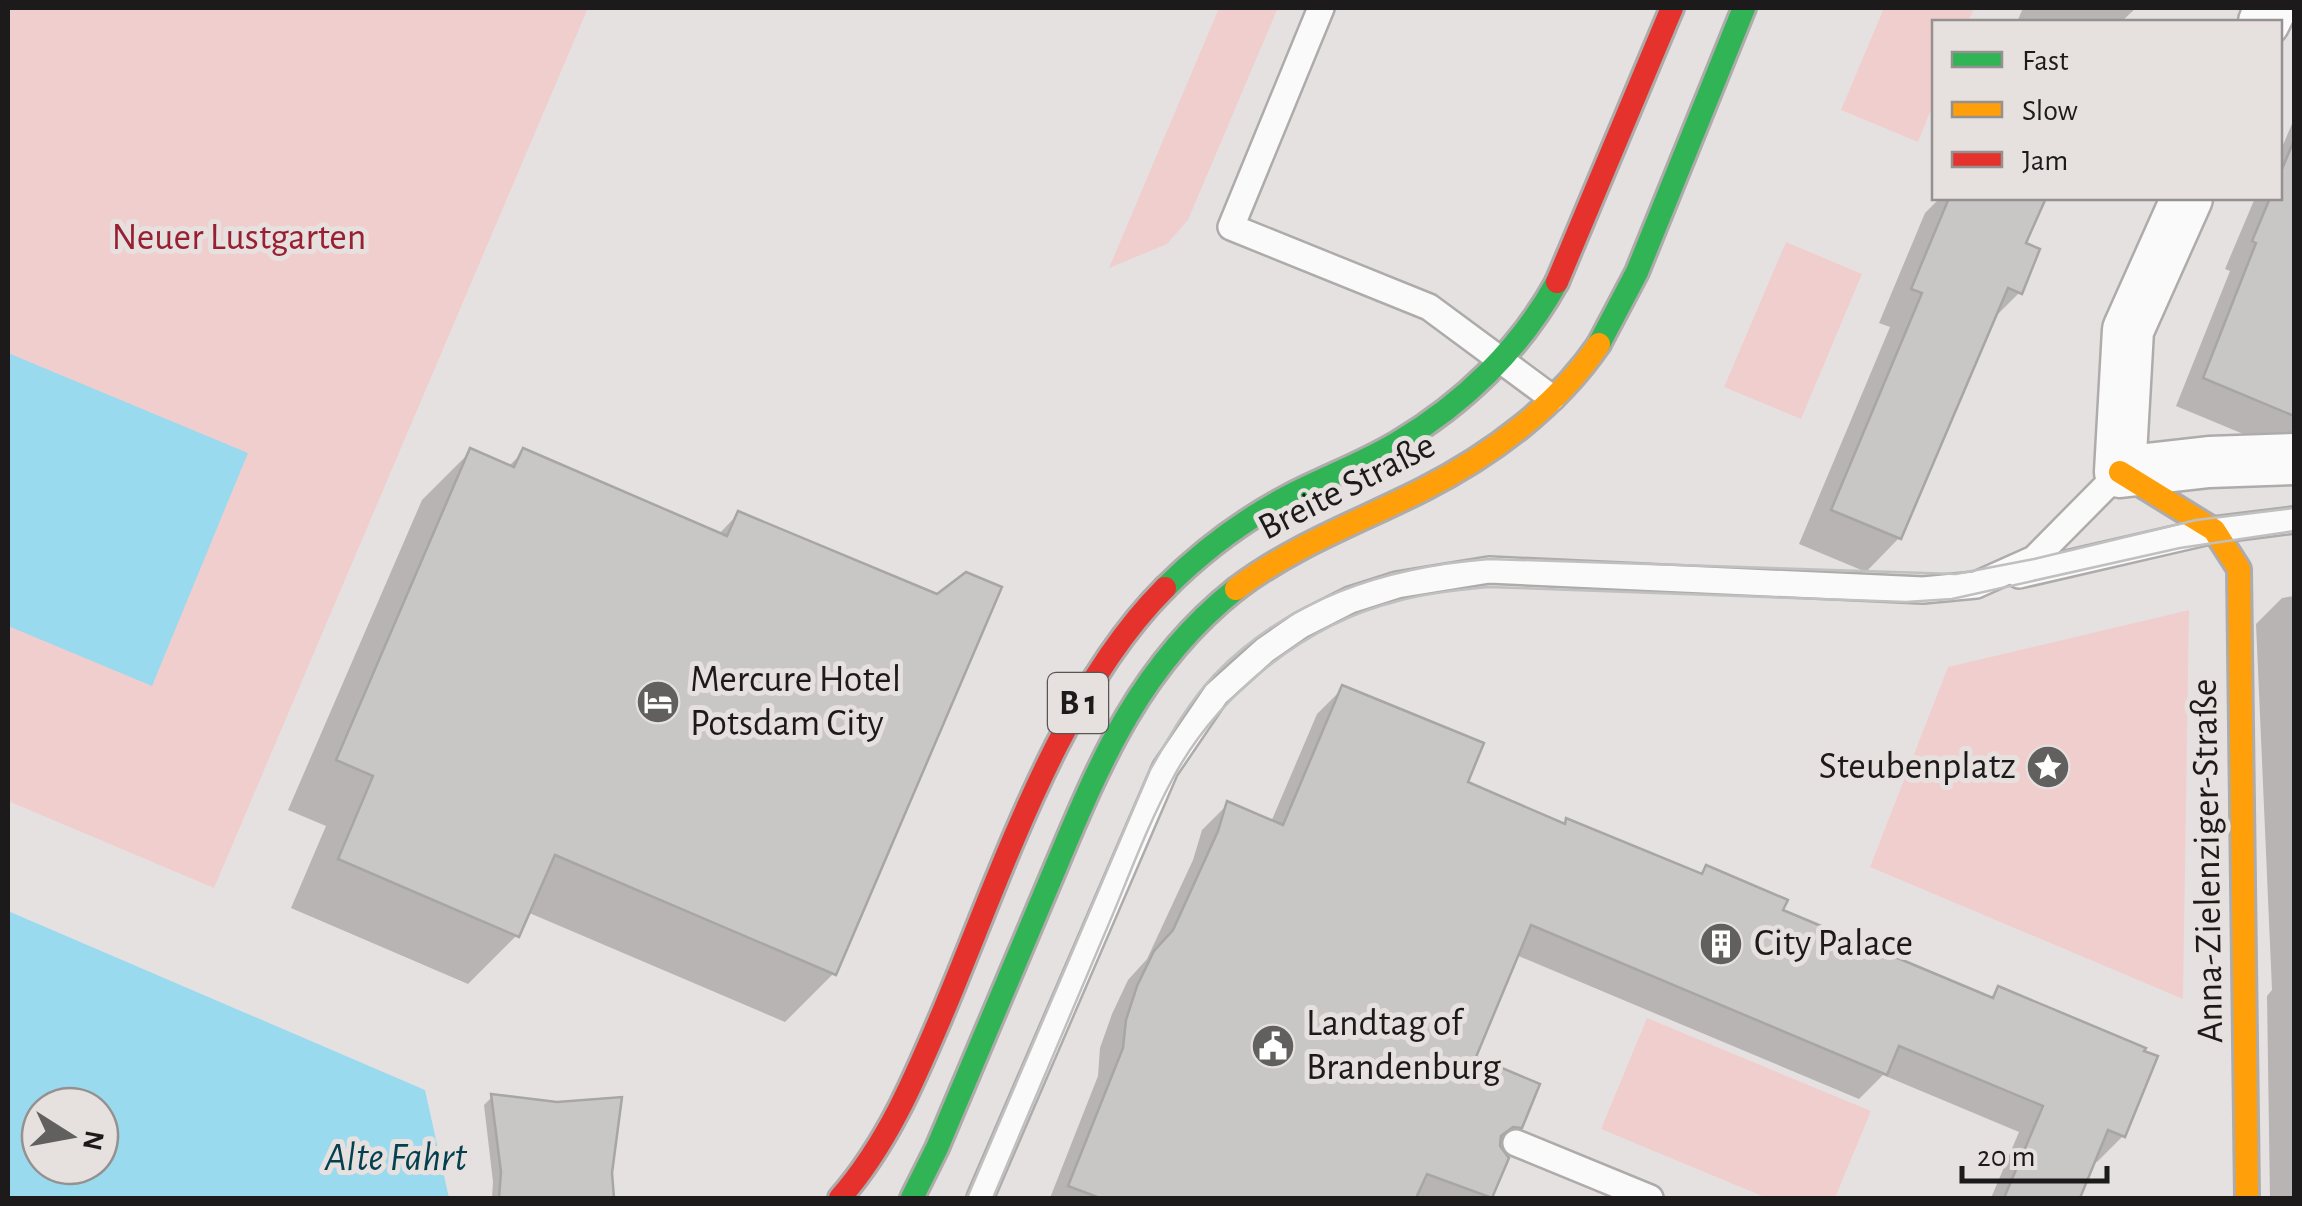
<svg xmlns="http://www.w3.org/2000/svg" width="2302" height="1206" font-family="'Alegreya Sans',sans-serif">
	<rect width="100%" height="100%" fill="#e5e1e0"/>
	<g fill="#f1cece">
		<path d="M 8,8 L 588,8 L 214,888 L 8,801 Z"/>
		<path d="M 1219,8 L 1277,10 L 1188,220 L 1167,244 L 1109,268 Z"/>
		<path d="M 1884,8 L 1974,8 L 1968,22 L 1934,22 L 1934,102 L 1918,142 L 1841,110 Z"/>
		<path d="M 1786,242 L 1862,274 L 1801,419 L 1724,387 Z"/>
		<path d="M 2189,610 L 2183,999 L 1870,867 L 1948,667 Z"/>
		<path d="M 1647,1018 L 1871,1111 L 1835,1198 L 1767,1198 L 1601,1129 Z"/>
	</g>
	<g fill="#99daef" fill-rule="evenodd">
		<path d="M 8,353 L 248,453 L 152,686 L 8,626 Z"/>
		<path d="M 8,911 L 425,1090 L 449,1198 L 8,1198 ZM 40,1106 L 100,1106 L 100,1166 L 40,1166 Z"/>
	</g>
	<g fill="#0003">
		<path d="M 2023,8 L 2136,8 L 2121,22 L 2017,22 Z"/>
		<path d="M 2294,119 L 2294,436 L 2253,438 L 2176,406 L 2230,271 L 2225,269 L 2255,198 L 2280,198 L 2280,152 Z"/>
		<path d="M 1940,198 L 2043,198 L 2023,244 L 2020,292 L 1992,320 L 1899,538 L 1866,572 L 1799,544 L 1890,327 L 1879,323 L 1925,213 Z"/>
		<path d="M 471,451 L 508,467 L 524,451 L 718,535 L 738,514 L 834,973 L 785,1022 L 527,912 L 517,935 L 468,984 L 291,908 L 326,826 L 288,810 L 422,500 Z"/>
		<path d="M 2294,596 L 2294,1198 L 2270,1198 L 2267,996 L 2272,990 L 2256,624 L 2282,598 Z"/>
		<path d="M 1343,688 L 1465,783 L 1563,826 L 1567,821 L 1699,876 L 1706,868 L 1780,911 L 1989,999 L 1999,989 L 2123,1136 L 2097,1162 L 2093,1160 L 2077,1198 L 1991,1198 L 2019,1132 L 1883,1075 L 1859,1099 L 1516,955 L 1473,1058 L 1520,1126 L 1498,1148 L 1506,1158 L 1490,1198 L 1050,1198 L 1098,1076 L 1100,1048 L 1112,1014 L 1128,980 L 1147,959 L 1193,860 L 1202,830 L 1228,804 L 1271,822 L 1317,714 Z"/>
		<path d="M 492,1097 L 609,1173 L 612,1198 L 492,1198 L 493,1182 L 484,1105 Z"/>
	</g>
	<g fill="#c9c6c6" stroke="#a8a6a5" stroke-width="2.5">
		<path d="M 2294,140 L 2294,416 L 2203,378 L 2256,243 L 2252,241 L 2270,198 L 2280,198 L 2280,174 Z"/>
		<path d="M 1949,198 L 2046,198 L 2026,243 L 2040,249 L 2022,294 L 2008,288 L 1901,539 L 1831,510 L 1922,293 L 1911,289 Z"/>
		<path d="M 470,448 L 514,467 L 523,448 L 727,536 L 738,511 L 937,594 L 966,572 L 1002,587 L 836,975 L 555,855 L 519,937 L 338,859 L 373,776 L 336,760 Z"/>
		<path d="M 1342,685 L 1484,743 L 1468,782 L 1565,824 L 1566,818 L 1702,874 L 1706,865 L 1788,900 L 1783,910 L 1993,998 L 1998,986 L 2146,1048 L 2144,1051 L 2158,1056 L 2125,1137 L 2108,1130 L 2080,1198 L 2004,1198 L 2043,1106 L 1899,1046 L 1887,1075 L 1531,925 L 1476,1057 L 1540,1084 L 1522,1128 L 1513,1127 L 1501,1136 L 1500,1146 L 1509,1158 L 1492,1198 L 1427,1174 L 1416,1198 L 1100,1198 L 1068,1186 L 1123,1048 L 1126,1020 L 1137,986 L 1154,951 L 1173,930 L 1218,831 L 1227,801 L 1283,825 Z"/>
		<path d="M 491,1094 L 557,1102 L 622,1097 L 612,1173 L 614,1198 L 499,1198 L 501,1172 Z"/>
	</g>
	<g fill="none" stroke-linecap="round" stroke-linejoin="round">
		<g stroke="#aeabab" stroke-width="30">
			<g id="lane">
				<path d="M 1321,8 L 1231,227 L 1429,307 L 1552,398"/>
				<path d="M 2019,575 L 2214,530 L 2294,520"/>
				<path d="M 1516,1143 L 1650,1198"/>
				<path d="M 980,1198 L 1165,769 L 1216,694 L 1265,650 L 1301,625 L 1350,600 L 1397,585 L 1489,570 L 1923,590 L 1976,585 L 2034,559 L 2120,472"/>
			</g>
		</g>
		<g stroke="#aeabab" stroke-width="55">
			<g id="street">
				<path d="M 2264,22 L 2271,8"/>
				<path d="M 2187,198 L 2128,330 L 2120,472 L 2209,462 L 2294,459"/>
			</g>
		</g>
		<g stroke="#aeabab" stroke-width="28">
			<g id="fast">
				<path d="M 1599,344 L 1637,272 L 1744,8"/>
				<path d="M 1165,588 C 1201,552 1242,521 1287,497 C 1323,478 1362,464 1397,443 C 1463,404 1520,349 1557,282"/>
				<path d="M 912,1198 L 937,1148 C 972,1066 1006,984 1041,902 C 1092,783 1130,673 1236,589"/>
			</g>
		</g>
		<g stroke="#aeabab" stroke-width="28">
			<g id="slow">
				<path d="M 2120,472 L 2214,530 L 2239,569 L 2247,1198"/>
				<path d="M 1236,589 C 1294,545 1359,522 1424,489 C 1491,455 1557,406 1599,344"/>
			</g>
		</g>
		<g stroke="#aeabab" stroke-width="28">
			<g id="jam">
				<path d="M 1557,282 L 1672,8"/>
				<path d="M 840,1198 C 888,1143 915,1078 943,1012 C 1001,875 1059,694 1165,588"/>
			</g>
		</g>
		<use href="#lane" stroke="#fbfafa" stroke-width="25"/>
		<use href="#street" stroke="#fbfafa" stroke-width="50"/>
		<use href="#fast" stroke="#30b455" stroke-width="22"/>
		<use href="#slow" stroke="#ff9f0a" stroke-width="22"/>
		<use href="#jam" stroke="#e5322d" stroke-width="22"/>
		<g stroke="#c0c0c0" stroke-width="2.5">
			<path d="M 967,1198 L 1150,770 C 1169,737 1188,703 1214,675 C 1289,598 1385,567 1489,559 L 1956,574 L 2034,559 L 2196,520 L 2294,508"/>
			<path d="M 993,1198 C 1030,1110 1068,1021 1105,933 C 1127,882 1146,828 1172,780 C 1217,695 1305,624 1398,601 C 1428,593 1458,590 1488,587 L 1906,602 L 1952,599 L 2180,548 L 2294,531"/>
		</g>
	</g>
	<defs>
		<g id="hotel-disc" transform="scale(2.25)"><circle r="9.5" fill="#62605f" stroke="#e6e0df"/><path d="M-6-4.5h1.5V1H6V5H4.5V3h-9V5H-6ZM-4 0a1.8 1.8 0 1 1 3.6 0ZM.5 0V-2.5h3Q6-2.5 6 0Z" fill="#fff"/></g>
		<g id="sight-disc" transform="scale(2.25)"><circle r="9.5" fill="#62605f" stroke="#e6e0df"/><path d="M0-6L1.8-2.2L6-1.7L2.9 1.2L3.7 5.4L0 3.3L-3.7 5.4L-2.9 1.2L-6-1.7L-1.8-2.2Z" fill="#fff"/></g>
		<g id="building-disc" transform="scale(2.25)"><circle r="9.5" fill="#62605f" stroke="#e6e0df"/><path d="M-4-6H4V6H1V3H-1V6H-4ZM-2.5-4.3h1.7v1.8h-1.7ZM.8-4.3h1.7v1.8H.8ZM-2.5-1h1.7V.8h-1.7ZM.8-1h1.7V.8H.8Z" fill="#fff"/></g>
		<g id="civic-disc" transform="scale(2.25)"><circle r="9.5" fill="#62605f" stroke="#e6e0df"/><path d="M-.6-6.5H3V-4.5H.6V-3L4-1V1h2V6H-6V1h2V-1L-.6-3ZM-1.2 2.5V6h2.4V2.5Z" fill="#fff"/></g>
	</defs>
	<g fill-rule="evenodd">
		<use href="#hotel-disc" x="658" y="702"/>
		<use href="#sight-disc" x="2048" y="767"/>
		<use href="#building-disc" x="1721" y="944"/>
		<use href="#civic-disc" x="1273" y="1046"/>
	</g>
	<g text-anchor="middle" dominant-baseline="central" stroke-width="10" stroke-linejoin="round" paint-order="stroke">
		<rect fill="#e6e0df" stroke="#595555" stroke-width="2.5" x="1048" y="673" width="60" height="60" rx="8"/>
		<g font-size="35" font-weight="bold" fill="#1c1a1a">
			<text x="1078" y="703">B 1</text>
		</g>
		<g font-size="38" fill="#982032" stroke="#e6e0df">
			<text x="239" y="238">Neuer Lustgarten</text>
		</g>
		<g font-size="38" fill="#1c1a1a" stroke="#e6e0df">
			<text transform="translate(1347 487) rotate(-27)">Breite Straße</text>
			<text transform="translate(2208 861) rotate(-91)">Anna-Zielenziger-Straße</text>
		</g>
		<g font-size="38" fill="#1c1a1a" stroke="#e6e0df" text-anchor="start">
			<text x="690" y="680">Mercure Hotel<tspan x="690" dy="44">Potsdam City</tspan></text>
			<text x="2016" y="767" text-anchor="end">Steubenplatz</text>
			<text x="1754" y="944">City Palace</text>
			<text x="1306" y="1024">Landtag of<tspan x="1306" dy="44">Brandenburg</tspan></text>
		</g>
		<g font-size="40" font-style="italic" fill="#044050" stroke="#e6e0df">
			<text x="396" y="1158">Alte Fahrt</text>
		</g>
	</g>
	<rect width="2302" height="1206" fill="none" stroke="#1c1a1a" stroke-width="20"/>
	<rect x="1932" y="20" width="350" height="180" fill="#e6e0df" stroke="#959190" stroke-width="2.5"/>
	<rect x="1952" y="52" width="50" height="15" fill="#30b455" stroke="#959190" stroke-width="2.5"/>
	<text x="2022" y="70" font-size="30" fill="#1c1a1a">Fast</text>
	<rect x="1952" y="102" width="50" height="15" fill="#ff9f0a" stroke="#959190" stroke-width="2.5"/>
	<text x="2022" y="120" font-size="30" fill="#1c1a1a">Slow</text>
	<rect x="1952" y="152" width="50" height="15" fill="#e5322d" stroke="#959190" stroke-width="2.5"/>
	<text x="2022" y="170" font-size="30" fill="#1c1a1a">Jam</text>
	<g transform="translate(70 1136) rotate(101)"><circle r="48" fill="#e6e0df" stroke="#959190" stroke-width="2.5"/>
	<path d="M0-8L18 38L0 25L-18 38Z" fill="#62605f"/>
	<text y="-15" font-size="28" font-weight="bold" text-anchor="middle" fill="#1c1a1a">N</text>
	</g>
	<path d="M1962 1166v15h145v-15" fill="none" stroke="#1c1a1a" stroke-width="5"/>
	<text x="1977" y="1166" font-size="30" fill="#1c1a1a" stroke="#e6e0df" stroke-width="8" paint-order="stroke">20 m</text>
</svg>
